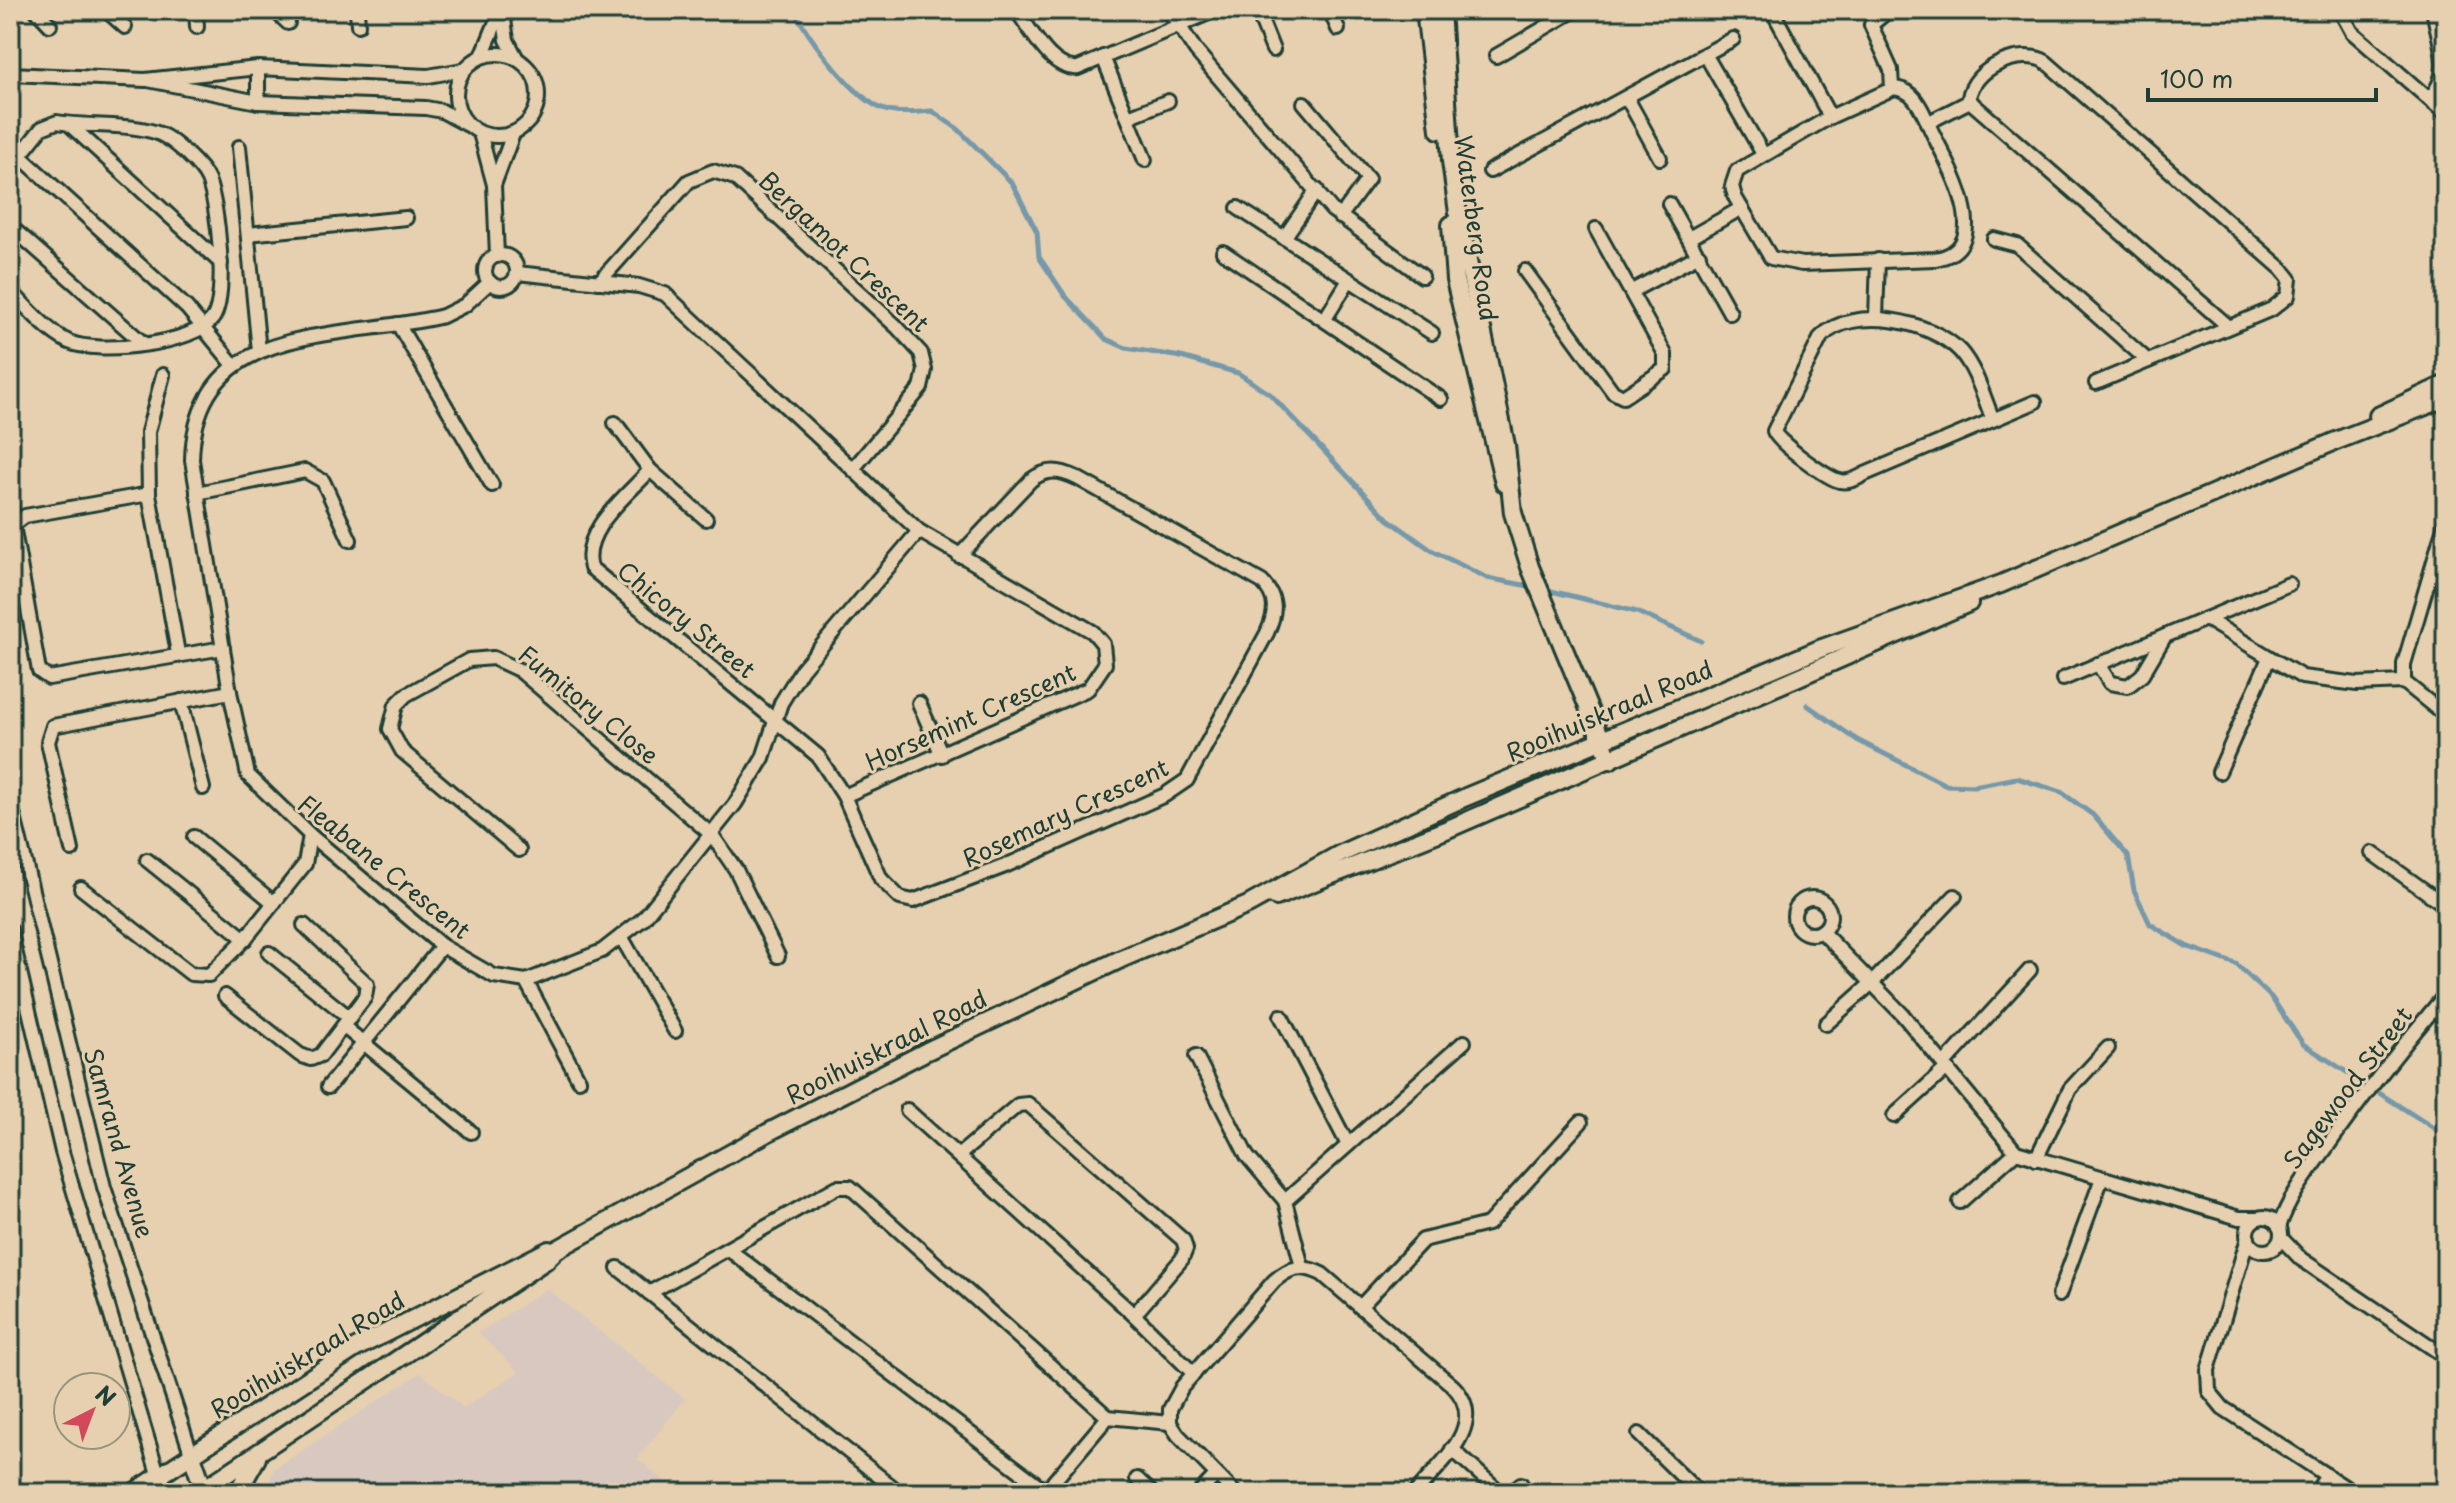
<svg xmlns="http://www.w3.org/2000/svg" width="2456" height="1503" font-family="'Playpen Sans',sans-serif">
	<rect width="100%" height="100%" fill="#e6d0af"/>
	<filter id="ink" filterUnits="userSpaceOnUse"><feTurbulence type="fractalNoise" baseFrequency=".0125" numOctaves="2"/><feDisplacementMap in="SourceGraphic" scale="16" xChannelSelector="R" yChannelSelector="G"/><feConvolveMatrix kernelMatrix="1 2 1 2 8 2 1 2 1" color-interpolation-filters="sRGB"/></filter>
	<g filter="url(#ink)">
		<path fill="#d8c8c0" d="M 547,1289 L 685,1399 L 637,1459 L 680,1493 L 267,1493 L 274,1469 L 420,1373 L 464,1408 L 519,1372 L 478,1333 Z"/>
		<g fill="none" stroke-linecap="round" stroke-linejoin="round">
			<g stroke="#7598aa" stroke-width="5">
				<path d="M 795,10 C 808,39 849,90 876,106 C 892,116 914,112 932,111 L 958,129 L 1012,183 L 1037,232 L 1039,257 L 1065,296 L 1106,339 L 1126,348 L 1181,357 L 1238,373 L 1270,394 L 1388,519 L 1431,550 L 1487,578 L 1534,587"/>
				<path d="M 1543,589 L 1637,612 L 1701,641"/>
				<path d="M 1807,705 L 1857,740 L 1946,785 L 1974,786 L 2017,778 L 2061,792 L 2093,815 L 2128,856 L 2134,890 L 2150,924 L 2186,946 L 2236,964 L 2271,997 L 2303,1044 L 2446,1136"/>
			</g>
			<g stroke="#1f3d34" stroke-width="18">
				<g id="street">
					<path d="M 36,10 L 50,25"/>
					<path d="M 106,10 L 125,27"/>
					<path d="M 196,10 L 197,27"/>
					<path d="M 274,10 L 288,23"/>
					<path d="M 357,10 L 358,25"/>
					<path d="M 1016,10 C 1031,29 1051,71 1078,68 L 1216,10"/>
					<path d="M 1169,10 L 1196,51 L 1332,210 L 1422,276"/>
					<path d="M 1257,10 L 1273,50"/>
					<path d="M 1330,10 L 1338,29"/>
					<path d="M 1772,10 L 1830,117"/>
					<path d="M 1889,10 L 1871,25 L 1891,70 L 1892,88"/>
					<path d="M 2340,10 L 2352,32 L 2446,114"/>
					<path d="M 503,13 L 507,40 L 516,57"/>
					<circle cx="497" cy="95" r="41"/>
					<path d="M 1705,54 L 1763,154"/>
					<path d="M 482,56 L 501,10"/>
					<path d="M 1496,56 L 1575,10"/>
					<path d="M 1103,57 L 1145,160"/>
					<path d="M 10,74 L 145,80 L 258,68 L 428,76 L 463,70"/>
					<path d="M 148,80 L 258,102 L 426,108 L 442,111 L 468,125"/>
					<path d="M 1894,88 C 1900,89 1906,90 1911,95 C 1922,105 1928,125 1935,138 C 1951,169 1996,249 1935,259 L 1802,264 L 1771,258 L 1735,197 L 1732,186 L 1737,171 L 1830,117 Z"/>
					<path d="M 1627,98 L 1660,158"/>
					<path d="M 2429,99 C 2454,73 2439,43 2433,10"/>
					<path d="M 258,102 L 258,68"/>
					<path d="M 1304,103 L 1368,179 L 1340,217"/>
					<path d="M 1128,117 L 1168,101"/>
					<path d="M 1927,123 L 1970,101"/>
					<path d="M 69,124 L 221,263"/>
					<path d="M 480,133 L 494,185 L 497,256"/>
					<path d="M 239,147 L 259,351"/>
					<path d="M 20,156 L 187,308 L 233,364"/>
					<path d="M 10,168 L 42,128 L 57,122 C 86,127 134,123 160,134 C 174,140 202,166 208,180 C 218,205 228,295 213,318 C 195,344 98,355 69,342 C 48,332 26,307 10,290"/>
					<path d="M 1490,171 L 1733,39"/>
					<path d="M 494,185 L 513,134"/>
					<path d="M 1669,204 L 1730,313"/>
					<path d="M 1238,208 L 1432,333"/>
					<path d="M 10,226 L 144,344"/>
					<path d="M 248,234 L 406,218"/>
					<path d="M 1284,238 L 1317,190"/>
					<path d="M 1689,238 L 1740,209"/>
					<path d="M 1994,239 L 2017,245 L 2148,361"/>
					<path d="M 1223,252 L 1441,399"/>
					<circle cx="501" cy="271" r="16"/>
					<path d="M 1525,271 L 1613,392 L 1623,397 L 1665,369 L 1665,354 L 1596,229"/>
					<path d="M 517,273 L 639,286 L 665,294 L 919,531 L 1093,632 L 1103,644 L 1105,664 L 1088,689 L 844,796"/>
					<path d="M 490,282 L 465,305 L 443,316 C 342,341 195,318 192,460 L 230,692 L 248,775 L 310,835 L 442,946 L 494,976 L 526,981 L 602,951 L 643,919 L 735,804 L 763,758 L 781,703 L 802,669 L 919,531"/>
					<path d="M 599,282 L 689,181 L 713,171 L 735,178 L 896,326 L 921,353 L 925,370 L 921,388 L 853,469"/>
					<path d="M 1632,291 L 1699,255"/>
					<path d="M 1876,317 L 1878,260"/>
					<path d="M 1325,319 L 1349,280"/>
					<path d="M 398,324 L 492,485"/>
					<path d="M 163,375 L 148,432 L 149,494 L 178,653"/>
					<path d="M 2096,383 L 2272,309 L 2288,296 L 2290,279 L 2282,269 L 2046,62 C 2021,47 1973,68 1969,98 L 1973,104 L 2228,326"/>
					<path d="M 1993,420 C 1984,398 1976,369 1960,351 C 1932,321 1853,304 1821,337 L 1774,431 C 1777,442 1828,479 1840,481 C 1849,483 1858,478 1865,474 L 2035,402"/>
					<path d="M 615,423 L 650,470 L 706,519"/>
					<path d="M 650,470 C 627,496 580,531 591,568 L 818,756 L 844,796 L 881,879 L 900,898 L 913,901 L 1005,866 L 1165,795 L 1187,780 L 1267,633 C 1276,613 1278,598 1262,582 L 1077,478 C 1060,470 1047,468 1031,480 L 959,556"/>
					<path d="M 197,493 L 305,471 L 323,481 L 350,540"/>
					<path d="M 149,494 L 25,516 L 13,525 L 39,671 L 49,678 L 223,648"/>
					<path d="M 10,501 L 13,525"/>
					<path d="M 2446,520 L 2404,664 L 2404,682 L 2446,716"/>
					<path d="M 2206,619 L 2302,677 L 2357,684 L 2404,682"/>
					<path d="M 2098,664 L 2110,683 L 2128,686 L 2142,675 L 2165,636"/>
					<path d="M 2063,679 L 2289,584"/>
					<path d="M 181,701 L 203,788"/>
					<path d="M 919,703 L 942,755"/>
					<path d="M 2219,772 L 2269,658"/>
					<path d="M 10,800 L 104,1187 L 191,1453"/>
					<path d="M 194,837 L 274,903"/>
					<path d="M 72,850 L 48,742 L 53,726 L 230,692"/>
					<path d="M 519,850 L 402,751 L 390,729 L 396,705 L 406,695 L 469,660 L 493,658 L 519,670 L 712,835 L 736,870 L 778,956"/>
					<path d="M 2372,853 L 2446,906"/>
					<path d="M 147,860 L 245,939"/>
					<path d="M 81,888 L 191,974 L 209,975 L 245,939 L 305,864 L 310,835"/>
					<circle cx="1812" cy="916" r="18"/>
					<path d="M 10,929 L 62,1152 L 158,1474"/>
					<path d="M 1822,932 L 1902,1014 L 2016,1152 L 2239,1218 L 2259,1218"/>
					<path d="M 622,938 L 675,1031"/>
					<path d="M 269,953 L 350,1018"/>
					<path d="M 526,981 L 579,1080"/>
					<path d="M 225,996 L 300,1055 L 311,1059 L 321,1055 L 365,997 L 367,984 L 304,925"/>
					<path d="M 1281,1016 L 1348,1145"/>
					<path d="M 1826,1024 L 1873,982 L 1955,896"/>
					<path d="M 343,1026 L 471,1132"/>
					<path d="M 1196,1056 L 1247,1156 L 1285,1201 L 1302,1267"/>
					<path d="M 1944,1064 L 2030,970"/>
					<path d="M 328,1087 L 442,946"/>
					<path d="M 907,1110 L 1134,1315 L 1194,1374"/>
					<path d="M 1894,1116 L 1947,1068"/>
					<path d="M 959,1155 L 1018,1105 L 1028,1104 L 1183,1240 L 1186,1249 L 1182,1259 L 1134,1315"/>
					<path d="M 2036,1159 L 2070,1089 L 2108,1048"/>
					<path d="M 1285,1201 L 1464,1042"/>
					<path d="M 1960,1202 L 2016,1152"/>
					<circle cx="2264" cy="1234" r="17"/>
					<path d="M 2279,1227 C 2289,1197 2308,1173 2327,1147 C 2364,1094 2404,1044 2446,994"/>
					<path d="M 2248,1238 L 2208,1370 L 2209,1391 L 2223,1408 L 2354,1493"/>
					<path d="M 2281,1238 L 2301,1259 L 2446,1357"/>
					<path d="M 728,1249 L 1046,1491"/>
					<path d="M 618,1268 L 900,1493"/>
					<path d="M 649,1293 L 837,1187 L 850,1187 L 1108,1417"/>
					<path d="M 2059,1295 L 2102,1178"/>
					<path d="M 1360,1307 L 1423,1240 L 1488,1224 L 1581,1122"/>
					<path d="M 1639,1434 L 1699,1493"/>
					<path d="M 1452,1449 L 1501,1493"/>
					<path d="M 1137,1479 L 1152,1493"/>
					<path d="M 1044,1493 L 1108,1417 L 1170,1423"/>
					<path d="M 1199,1493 L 1216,1475"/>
					<path d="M 1235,1493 L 1178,1435 L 1170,1423 L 1170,1409 L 1182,1387 L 1274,1281 C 1290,1267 1302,1264 1322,1274 L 1453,1386 C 1490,1424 1440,1463 1415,1493"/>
					<path d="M 1511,1493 L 1521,1484"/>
					<path d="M 2316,1493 L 2327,1475"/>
				</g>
			</g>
			<g stroke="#1f3d34" stroke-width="22">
				<g id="secondary">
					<path d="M 1425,10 L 1439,130"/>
					<path d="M 1441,10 L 1451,161 L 1458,213 L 1506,445 L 1513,513 L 1530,567 L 1610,760"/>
					<path d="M 1451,225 L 1455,280 L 1504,483"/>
					<path d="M 2378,416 L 2446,384"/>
					<path d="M 1276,897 L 1448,829 L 1969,603"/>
					<path d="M 191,1453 L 205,1493"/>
					<path d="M 158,1474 L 165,1493"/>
					<path d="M 133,1493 L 356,1348 L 549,1250"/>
					<path d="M 198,1493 L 546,1260 L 556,1250 L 767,1133 L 927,1051 L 1121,959 L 1248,905 L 1340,854 L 1466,797 L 1822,648 L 2001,584 L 2331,443 L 2446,398"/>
					<path d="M 237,1493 L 257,1458"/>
				</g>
			</g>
			<use href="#street" stroke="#e6d0af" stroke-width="12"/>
			<use href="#secondary" stroke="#e6d0af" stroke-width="16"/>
		</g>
	</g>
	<g text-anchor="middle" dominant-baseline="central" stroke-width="6" stroke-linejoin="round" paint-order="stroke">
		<g font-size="24" fill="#1f3d34" stroke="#e6d0af">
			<text transform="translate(1477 228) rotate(82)">Waterberg Road</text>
			<text transform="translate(845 251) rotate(43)">Bergamot Crescent</text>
			<text transform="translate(687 619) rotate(39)">Chicory Street</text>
			<text transform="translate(589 704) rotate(39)">Fumitory Close</text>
			<text transform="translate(1609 710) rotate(-23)">Rooihuiskraal Road</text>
			<text transform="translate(970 716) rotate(-24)">Horsemint Crescent</text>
			<text transform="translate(1065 812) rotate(-25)">Rosemary Crescent</text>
			<text transform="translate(385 866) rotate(39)">Fleabane Crescent</text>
			<text transform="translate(886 1046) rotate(-27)">Rooihuiskraal Road</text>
			<text transform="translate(2347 1087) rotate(-53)">Sagewood Street</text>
			<text transform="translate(120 1143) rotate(74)">Samrand Avenue</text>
			<text transform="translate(307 1354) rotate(-31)">Rooihuiskraal Road</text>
		</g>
	</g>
	<rect width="2456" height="1503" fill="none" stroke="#e6d0af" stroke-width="40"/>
	<rect x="20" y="20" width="2416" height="1463" fill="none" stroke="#1f3d34" stroke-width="3" filter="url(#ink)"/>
	<g transform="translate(92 1411) rotate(42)"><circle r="38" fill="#e6d0af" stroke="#96957e" stroke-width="2"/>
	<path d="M0-6L14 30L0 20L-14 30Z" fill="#d1495b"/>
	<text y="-12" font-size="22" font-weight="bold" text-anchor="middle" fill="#1f3d34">N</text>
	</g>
	<path d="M2148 88v12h228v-12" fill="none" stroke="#1f3d34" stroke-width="4"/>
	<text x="2160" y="88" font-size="24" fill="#1f3d34" stroke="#e6d0af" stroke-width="6" paint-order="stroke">100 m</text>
</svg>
